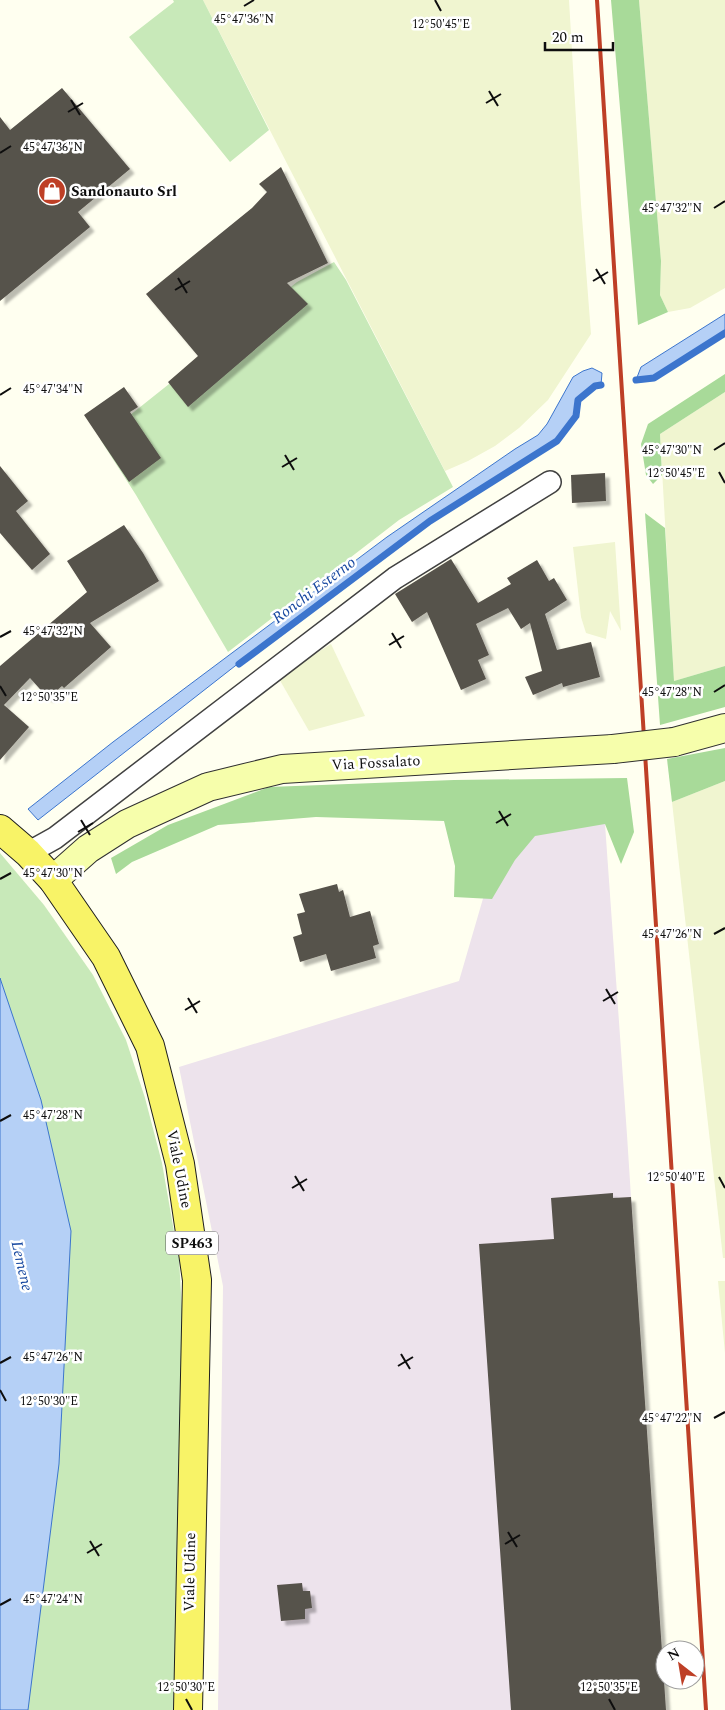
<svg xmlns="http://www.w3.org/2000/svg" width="725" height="1710" font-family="Spectral,serif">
	<defs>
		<filter id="shadow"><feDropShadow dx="4.5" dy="4.5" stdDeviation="1" flood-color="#0004"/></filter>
	</defs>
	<rect width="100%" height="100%" fill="#fffff0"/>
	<path fill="#ede3ec" d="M 505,823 L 605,824 L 627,1135 L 664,1710 L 218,1710 L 223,1286 L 179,1067 L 459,981 Z"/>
	<g fill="#f0f5d0">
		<path d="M 203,0 L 569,0 L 581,204 L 591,334 L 548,400 L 519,428 L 495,446 L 468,461 L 445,471 Z"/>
		<path d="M 639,0 L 725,0 L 725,288 L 690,308 L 668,312 L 660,295 L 661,261 Z"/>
		<path d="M 725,392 L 725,666 L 674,681 L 660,434 Z"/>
		<path d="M 615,542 L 621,631 L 610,611 L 606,639 L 586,633 L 581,617 L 573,547 Z"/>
		<path d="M 331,644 L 365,716 L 309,731 L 278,677 Z"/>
		<path d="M 725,781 L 725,1258 L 723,1258 L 672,802 Z"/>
		<path d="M 718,1281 L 725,1281 L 725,1353 Z"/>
	</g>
	<g fill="#c8e9b9">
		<path d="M 173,0 L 203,0 L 269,130 L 230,162 L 129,37 L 174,2 Z"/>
		<path d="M 334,262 L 346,280 L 453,487 L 399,520 L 228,652 L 136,495 L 100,439 L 297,282 Z"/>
		<path d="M 0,853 L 44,905 L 93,975 L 126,1040 L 145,1098 L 162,1163 L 179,1260 L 185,1358 L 176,1710 L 0,1710 Z"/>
	</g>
	<g fill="#a8da99">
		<path d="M 611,0 L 639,0 L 661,261 L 660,295 L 668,312 L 638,325 Z"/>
		<path d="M 725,374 L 725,392 L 660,434 L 662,475 L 653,484 L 646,475 L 641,444 L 648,424 Z"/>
		<path d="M 645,513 L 665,528 L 674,681 L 725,666 L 725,707 L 660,725 Z"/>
		<path d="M 725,748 L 725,781 L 672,802 L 667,759 Z"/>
		<path d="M 627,778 L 634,832 L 621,864 L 605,824 L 535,836 L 515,860 L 492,899 L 454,897 L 455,866 L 444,821 L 316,817 L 218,825 L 132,862 L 116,874 L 111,858 L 168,825 L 269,787 L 454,780 Z"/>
	</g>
	<g fill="#b5d0f6" stroke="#3c75cd">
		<path d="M 725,314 L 725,333 L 654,378 L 636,380 L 641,367 Z"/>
		<path d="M 592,368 L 602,373 L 601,385 L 595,386 L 578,400 L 576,416 L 557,441 L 430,521 L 235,666 L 38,820 L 28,809 L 113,742 L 387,537 L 515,449 L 538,435 L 547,424 L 573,377 L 583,371 Z"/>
		<path d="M 0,978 L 41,1100 L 71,1231 L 59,1464 L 28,1710 L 0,1710 Z"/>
	</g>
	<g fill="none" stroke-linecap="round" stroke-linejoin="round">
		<g stroke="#3c75cd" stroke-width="7">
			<path d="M 636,380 L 654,378 L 725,333"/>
			<path d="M 239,664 L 430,521 L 557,441 L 576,416 L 578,400 L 595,386 L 601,385"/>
		</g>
	</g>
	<g fill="#57524b" filter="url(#shadow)">
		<path d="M 62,88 L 130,169 L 78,212 L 90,227 L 0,301 L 0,117 L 10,130 Z"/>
		<path d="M 281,167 L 328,263 L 287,283 L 308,304 L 188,407 L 168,382 L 198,356 L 146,294 L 252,208 L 267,192 L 259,184 Z"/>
		<path d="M 124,387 L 138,407 L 130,412 L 161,458 L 129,482 L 84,415 Z"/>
		<path d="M 0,466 L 28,501 L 16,511 L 50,554 L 32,570 L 0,533 Z"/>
		<path d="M 605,473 L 606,501 L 572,503 L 571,475 Z"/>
		<path d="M 124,525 L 143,553 L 159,581 L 90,623 L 111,647 L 64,688 L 62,686 L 48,698 L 30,678 L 4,705 L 29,727 L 0,760 L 0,666 L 87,592 L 67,561 Z"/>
		<path d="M 451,559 L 478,603 L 511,584 L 507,578 L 537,560 L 549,581 L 554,578 L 567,600 L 545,614 L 557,650 L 591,642 L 600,677 L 563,687 L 562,683 L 533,695 L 525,677 L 542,671 L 530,623 L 521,629 L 508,608 L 476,624 L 489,655 L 478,660 L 486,679 L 461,690 L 427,612 L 412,622 L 395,594 Z"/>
		<path d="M 337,884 L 339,892 L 343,890 L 350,917 L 370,911 L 379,944 L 373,946 L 376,958 L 331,971 L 326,954 L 300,962 L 293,937 L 302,934 L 297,914 L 305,912 L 299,894 Z"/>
		<path d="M 613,1193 L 613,1198 L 631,1197 L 666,1710 L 511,1710 L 479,1244 L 554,1239 L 551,1198 Z"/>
		<path d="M 302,1583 L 303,1591 L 310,1591 L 312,1608 L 305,1609 L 305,1619 L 281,1621 L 277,1585 Z"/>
	</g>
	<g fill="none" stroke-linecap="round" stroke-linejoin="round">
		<g stroke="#414141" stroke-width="24">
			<path id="street" d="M 28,853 L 55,838 L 395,578 L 550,482"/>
		</g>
		<g stroke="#303030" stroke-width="30">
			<g id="secondary">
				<path d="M 674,742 L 725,728"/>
				<path d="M 53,880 L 88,849 L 127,824 L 208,787 L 282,769 L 613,749"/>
			</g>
		</g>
		<g stroke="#1f1f1f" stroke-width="30">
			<path id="primary" d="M 0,829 L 28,853 L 53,880 L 106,957 L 150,1046 L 180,1164 L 197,1280 L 188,1710"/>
		</g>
		<use href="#street" stroke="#fff" stroke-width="21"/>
		<use href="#secondary" stroke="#f6feab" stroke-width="28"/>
		<use href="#primary" stroke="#f8f367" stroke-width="28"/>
		<path stroke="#be3f26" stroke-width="4" d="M 597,0 L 706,1710"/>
		<g stroke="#303030" stroke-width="30" stroke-linecap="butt">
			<path id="secondary-bridge" d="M 613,749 L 674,742"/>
		</g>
		<use href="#secondary-bridge" stroke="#f6feab" stroke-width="28"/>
	</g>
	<path fill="none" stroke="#0e0e0e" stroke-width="2" d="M 435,0 L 441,11M 244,6 L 254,0M 489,91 L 498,106M 71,100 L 80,115M 486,103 L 501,94M 68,112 L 83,103M 0,153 L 11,146M 714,208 L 725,201M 596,269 L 605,284M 178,278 L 187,293M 593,281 L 608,272M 175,290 L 190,281M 0,395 L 11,388M 714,450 L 725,443M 285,455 L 294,470M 282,467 L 297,458M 719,472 L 725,483M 392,633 L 401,648M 0,637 L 11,631M 389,645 L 404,636M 0,686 L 6,696M 714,692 L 725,685M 499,811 L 508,826M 81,820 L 90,835M 496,823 L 511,814M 78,832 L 93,823M 0,879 L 11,873M 714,934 L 725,928M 606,989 L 615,1004M 188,998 L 197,1013M 603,1001 L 618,992M 185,1010 L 200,1001M 0,1121 L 11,1115M 295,1176 L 304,1191M 719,1177 L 725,1188M 292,1188 L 307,1179M 401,1354 L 410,1369M 0,1363 L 11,1357M 398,1366 L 413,1357M 0,1390 L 6,1401M 714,1418 L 725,1412M 508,1532 L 517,1547M 90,1541 L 99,1556M 505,1544 L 520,1535M 87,1553 L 102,1544M 0,1605 L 11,1599M 186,1699 L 192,1710M 609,1699 L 615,1710"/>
	<defs>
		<g id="shop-disc" transform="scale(1.4375)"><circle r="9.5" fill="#be3f26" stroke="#fff"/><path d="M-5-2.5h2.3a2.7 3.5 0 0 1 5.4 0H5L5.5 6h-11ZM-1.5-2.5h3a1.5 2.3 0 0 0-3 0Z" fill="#fff"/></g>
	</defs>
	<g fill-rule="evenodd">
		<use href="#shop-disc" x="52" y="191"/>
	</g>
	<g text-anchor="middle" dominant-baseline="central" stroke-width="5" stroke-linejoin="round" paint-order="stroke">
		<rect fill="#fff" stroke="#565656" stroke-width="1" x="166" y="1231.5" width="52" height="23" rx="4"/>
		<g font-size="14" font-weight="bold" fill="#0e0e0e">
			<text x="192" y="1243">SP463</text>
		</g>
		<g font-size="15" font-weight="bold" fill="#0e0e0e" stroke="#fff" text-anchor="start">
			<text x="71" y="191">Sandonauto Srl</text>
		</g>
		<g font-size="15" fill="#0e0e0e" stroke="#fff">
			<text transform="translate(376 763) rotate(-3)">Via Fossalato</text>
			<text transform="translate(179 1169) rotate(79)">Viale Udine</text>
			<text transform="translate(190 1572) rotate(-89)">Viale Udine</text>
		</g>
		<g font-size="16" font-style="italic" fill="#1748a0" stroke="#fff">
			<text transform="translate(314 590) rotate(-37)">Ronchi Esterno</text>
			<text transform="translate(22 1266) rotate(77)">Lemene</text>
		</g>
	</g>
	<g font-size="12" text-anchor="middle" fill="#0e0e0e" stroke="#fff" stroke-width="5" stroke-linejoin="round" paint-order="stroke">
		<text x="244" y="23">45°47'36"N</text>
		<text x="441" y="28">12°50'45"E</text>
		<text x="53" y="151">45°47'36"N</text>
		<text x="672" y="212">45°47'32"N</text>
		<text x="53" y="393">45°47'34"N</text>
		<text x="672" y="454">45°47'30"N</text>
		<text x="676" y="477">12°50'45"E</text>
		<text x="53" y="635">45°47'32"N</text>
		<text x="672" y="696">45°47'28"N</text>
		<text x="49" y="701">12°50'35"E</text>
		<text x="53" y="877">45°47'30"N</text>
		<text x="672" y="938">45°47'26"N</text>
		<text x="53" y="1119">45°47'28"N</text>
		<text x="676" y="1181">12°50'40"E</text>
		<text x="53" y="1361">45°47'26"N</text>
		<text x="49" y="1405">12°50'30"E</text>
		<text x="672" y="1422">45°47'22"N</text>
		<text x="53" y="1603">45°47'24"N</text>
		<text x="186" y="1691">12°50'30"E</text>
		<text x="609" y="1691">12°50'35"E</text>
	</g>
	<g transform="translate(680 1665) rotate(329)"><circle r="24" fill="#ffffff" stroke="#9f9f9f"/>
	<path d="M0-4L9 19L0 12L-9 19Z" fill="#be3f26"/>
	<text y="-8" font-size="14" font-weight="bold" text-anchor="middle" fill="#0e0e0e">N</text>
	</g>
	<path d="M545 42v8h68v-8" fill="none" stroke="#0e0e0e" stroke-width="2.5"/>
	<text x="552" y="42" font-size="15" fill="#0e0e0e" stroke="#ffffff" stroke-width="4" paint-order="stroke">20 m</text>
</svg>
